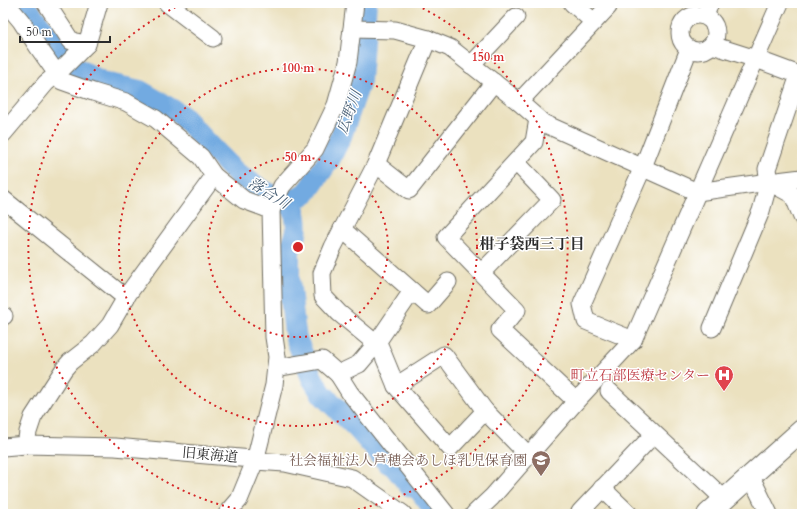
<svg xmlns="http://www.w3.org/2000/svg" width="805" height="517" font-family="Cardo,'Noto Serif JP',serif">
	<rect width="100%" height="100%" fill="#fff"/>
	<filter id="ink" filterUnits="userSpaceOnUse"><feTurbulence type="fractalNoise" baseFrequency=".025" numOctaves="2"/><feDisplacementMap in="SourceGraphic" scale="8" xChannelSelector="R" yChannelSelector="G"/><feConvolveMatrix kernelMatrix="1 2 1 2 8 2 1 2 1" color-interpolation-filters="sRGB"/></filter>
	<filter id="wash" filterUnits="userSpaceOnUse"><feTurbulence type="fractalNoise" baseFrequency=".012" numOctaves="4" result="noise"/><feDisplacementMap in="SourceGraphic" scale="16" xChannelSelector="R" yChannelSelector="G"/><feGaussianBlur stdDeviation="0.9" result="paint"/><feColorMatrix in="noise" values="0 0 0 0 0 0 0 0 0 0 0 0 0 0 0 0 0 1.4 0 .05"/><feComposite in="paint" operator="in"/></filter>
	<g filter="url(#wash)">
		<rect width="100%" height="100%" fill="#ebe1bf"/>
		<g fill="none" stroke-linecap="round" stroke-linejoin="round">
			<g stroke="#72aae1" stroke-width="22">
				<path d="M 23,3 L 70,65 L 104,83 L 140,91 L 181,115 L 236,173 L 262,190 L 293,207 C 298,221 299,237 289,249 L 289,279 L 294,325 L 296,338 L 312,378 L 322,394 L 356,427 L 387,462 L 394,466 L 409,485 L 419,489 L 433,508"/>
				<path d="M 293,207 L 296,199 L 307,192 L 329,160 L 341,136 L 360,81 L 366,3"/>
			</g>
		</g>
	</g>
	<g filter="url(#ink)">
		<g fill="none" stroke-linecap="round" stroke-linejoin="round">
			<g stroke="#6e6b5f" stroke-width="19">
				<g id="minor">
					<path d="M 6,3 L 21,21 L 38,47 L 62,81 L 93,92 L 126,102 L 156,119 L 201,157 L 214,176 L 244,200 L 271,210"/>
					<path d="M 46,3 L 71,41 L 87,44"/>
					<path d="M 167,3 L 213,38"/>
					<path d="M 572,3 L 594,22"/>
					<circle cx="698" cy="33" r="18"/>
					<path d="M 705,16 L 710,3"/>
					<path d="M 352,29 L 395,30 L 428,39 L 450,48 L 519,102 L 543,123 L 697,192 L 769,182 L 802,178"/>
					<path d="M 428,39 L 376,164 L 333,247 L 322,273 L 323,296 L 339,313 L 380,347 L 396,386 L 450,448 L 485,411"/>
					<path d="M 712,45 L 756,59 L 802,76"/>
					<path d="M 471,65 L 516,17"/>
					<path d="M 519,102 L 608,7 L 607,3"/>
					<path d="M 538,119 L 534,142 L 446,237 L 517,310 L 500,330 L 576,401"/>
					<path d="M 3,134 L 46,83 L 57,74 L 87,44 L 99,3"/>
					<path d="M 376,164 L 409,190 L 494,82"/>
					<path d="M 769,182 L 793,195 L 802,217"/>
					<path d="M 3,199 L 126,298"/>
					<path d="M 342,229 L 428,305 L 448,282"/>
					<path d="M 481,273 L 552,200 L 516,162"/>
					<path d="M 3,316 L 4,316"/>
					<path d="M 712,328 L 761,211 L 769,182 L 767,169 L 799,75"/>
					<path d="M 633,340 L 586,321 L 582,304 L 643,167 L 689,49"/>
					<path d="M 276,368 L 322,360 L 338,374 L 359,364 L 376,344 L 412,291"/>
					<path d="M 338,374 L 350,393 L 446,514"/>
					<path d="M 396,386 L 444,355 L 485,411 L 528,455"/>
					<path d="M 609,391 L 724,499"/>
					<path d="M 26,445 L 28,432 L 33,417 L 64,369 L 70,362 L 93,344 L 110,325 L 128,294 L 214,176"/>
					<path d="M 3,447 L 26,445 L 115,447 L 252,459 L 255,461 L 285,463 L 352,478 L 403,514"/>
					<path d="M 750,475 L 769,514"/>
					<path d="M 602,488 L 629,514"/>
					<path d="M 580,512 L 654,434"/>
					<path d="M 227,514 L 239,500 L 255,461 L 274,385 L 277,357 L 274,337 L 271,210 L 282,186 L 315,149 L 336,105 L 348,62 L 355,3"/>
					<path d="M 474,514 L 492,497 L 579,398 L 633,340 L 780,3"/>
				</g>
			</g>
			<g stroke="#6e6b5f" stroke-width="23">
				<path id="major" d="M 708,514 L 802,430"/>
			</g>
			<use href="#minor" stroke="#fff" stroke-width="17"/>
			<use href="#major" stroke="#fff" stroke-width="21"/>
		</g>
	</g>
	<g fill="none" stroke="#d62828" stroke-width="2" stroke-dasharray="2 4">
		<circle cx="298" cy="247" r="90"/>
		<circle cx="298" cy="247" r="179"/>
		<path d="M265 514A269 269 0 0 1 184 3M412 3A269 269 0 0 1 331 514"/>
	</g>
	<defs>
		<g id="hospital-pin" transform="scale(1)"><path d="M0 17L-7.5 6A9.5 9.5 0 1 1 7.5 6Z" fill="#e0444e" stroke="#fff"/><path d="M-5-5h3v3.5h4V-5h3V5h-3V1.5h-4V5h-3Z" fill="#fff"/></g>
		<g id="school-pin" transform="scale(1)"><path d="M0 17L-7.5 6A9.5 9.5 0 1 1 7.5 6Z" fill="#8d6e63" stroke="#fff"/><path d="M0-5L7-2L0 1L-7-2ZM-4 1L0 2.5L4 1V4Q0 6-4 4Z" fill="#fff"/></g>
	</defs>
	<g fill-rule="evenodd">
		<use href="#hospital-pin" x="724" y="375"/>
		<use href="#school-pin" x="541" y="460"/>
	</g>
	<g text-anchor="middle" dominant-baseline="central" stroke-width="3" stroke-linejoin="round" paint-order="stroke">
		<g font-size="14" fill="#be3a42" stroke="#fff" text-anchor="end">
			<text x="710" y="375">町立石部医療センター</text>
		</g>
		<g font-size="14" fill="#2b2b2b" stroke="#fff">
			<text transform="translate(210 455) rotate(5)">旧東海道</text>
		</g>
		<g font-size="14" fill="#785e54" stroke="#fff" text-anchor="end">
			<text x="527" y="460">社会福祉法人芦穂会あしほ乳児保育園</text>
		</g>
		<g font-size="15" font-style="italic" fill="#475e74" stroke="#fff">
			<text transform="translate(349 112) rotate(-70)">広野川</text>
			<text transform="translate(269 193) rotate(32)">落合川</text>
		</g>
		<g font-size="15" font-weight="bold" fill="#2b2b2b" stroke="#fff">
			<text x="532" y="244">柑子袋西三丁目</text>
		</g>
	</g>
	<circle cx="298" cy="247" r="6" fill="#d62828" stroke="#fff" stroke-width="2"/>
	<g font-size="12" text-anchor="middle" font-weight="bold" fill="#d62828" stroke="#fff" stroke-width="3" stroke-linejoin="round" paint-order="stroke">
		<text x="488" y="61">150 m</text>
		<text x="298" y="72">100 m</text>
		<text x="298" y="161">50 m</text>
	</g>
	<rect width="805" height="517" fill="none" stroke="#fff" stroke-width="16"/>
	<path d="M20 36v6h90v-6" fill="none" stroke="#2b2b2b" stroke-width="2"/>
	<text x="26" y="36" font-size="12" fill="#2b2b2b" stroke="#ffffff" stroke-width="3" paint-order="stroke">50 m</text>
</svg>
